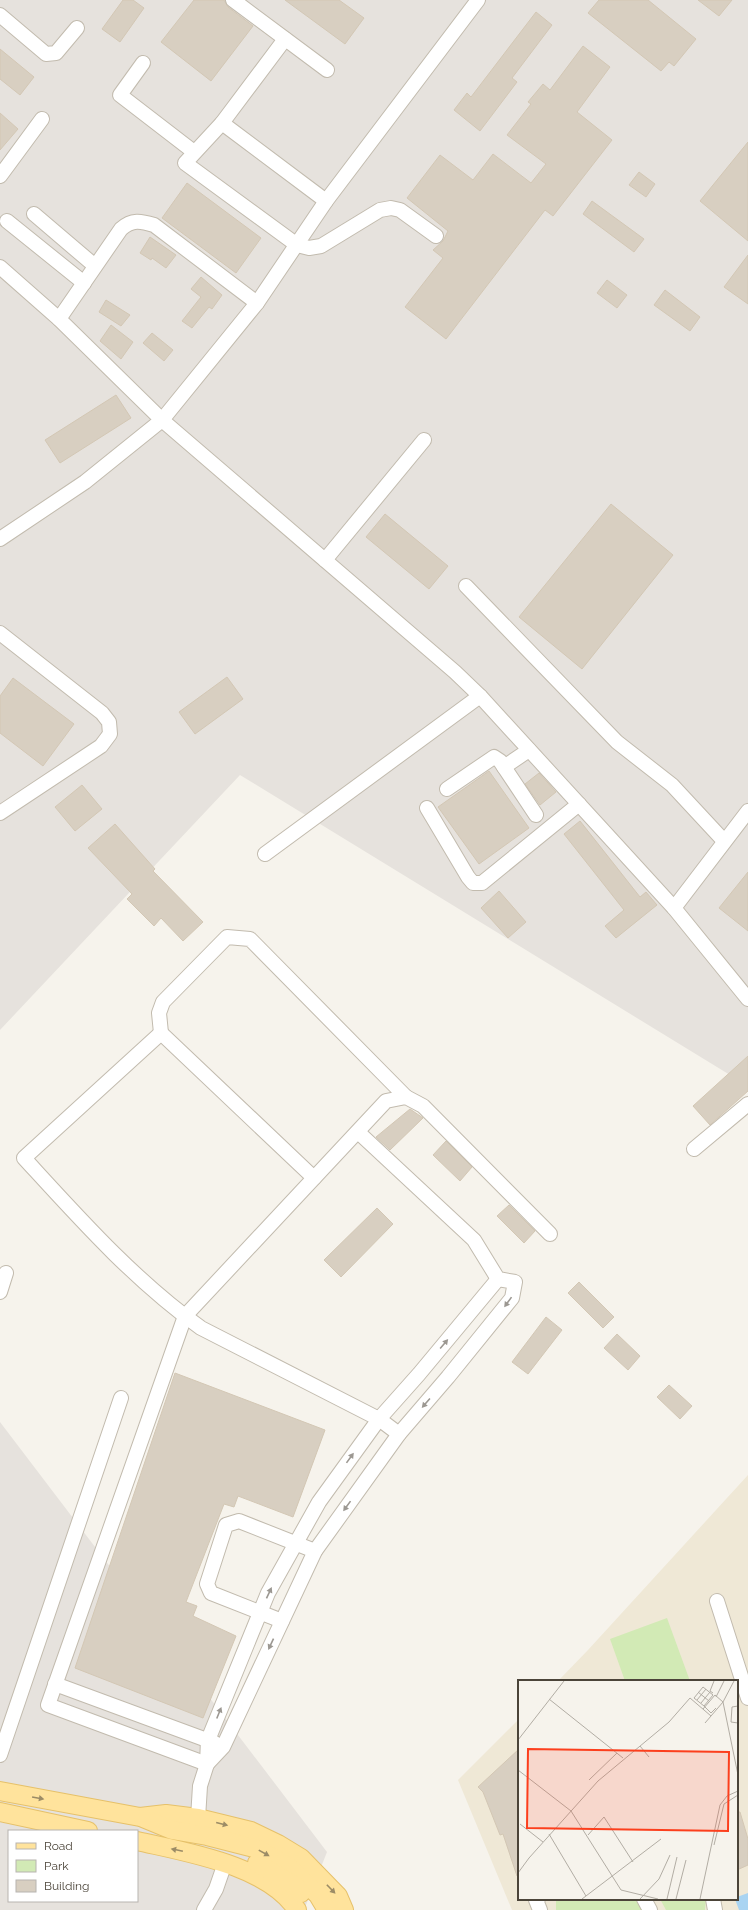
<svg xmlns="http://www.w3.org/2000/svg" width="748" height="1910" font-family="Raleway,sans-serif">
	<rect width="100%" height="100%" fill="#f6f3ec"/>
	<g fill="#e6e2dd" fill-rule="evenodd">
		<path d="M 0,0 L 748,0 L 748,1086 L 240,775 L 0,1030 Z"/>
		<path d="M 0,1422 L 327,1852 L 304,1910 L 0,1910 ZM 9,1831 L 137,1831 L 137,1901 L 9,1901 Z"/>
	</g>
	<path fill="#efe8d6" d="M 748,1475 L 748,1910 L 512,1910 L 458,1780 L 519,1719 L 519,1899 L 737,1899 L 737,1681 L 558,1681 L 588,1650 Z"/>
	<g fill="#d2eab5">
		<path d="M 667,1618 L 690,1681 L 625,1681 L 610,1639 Z"/>
		<path d="M 556,1899 L 638,1899 L 643,1910 L 556,1910 Z"/>
		<path d="M 660,1899 L 706,1899 L 705,1910 L 666,1910 Z"/>
	</g>
	<path fill="#a9d4f2" d="M 748,1893 L 748,1910 L 739,1910 L 735,1899 L 737,1899 L 737,1897 Z"/>
	<g fill="#d8cfc1" stroke="#d3c7b4">
		<path d="M 123,0 L 133,0 L 144,8 L 120,42 L 102,29 Z"/>
		<path d="M 194,0 L 224,0 L 228,7 L 253,26 L 211,81 L 161,42 Z"/>
		<path d="M 285,0 L 339,0 L 364,18 L 345,44 Z"/>
		<path d="M 599,0 L 648,0 L 696,39 L 674,66 L 669,62 L 661,71 L 588,13 Z"/>
		<path d="M 698,0 L 732,0 L 719,16 Z"/>
		<path d="M 536,12 L 552,25 L 512,78 L 517,82 L 480,131 L 454,110 L 467,93 L 471,97 Z"/>
		<path d="M 583,46 L 610,67 L 577,112 L 612,140 L 553,216 L 545,210 L 446,339 L 405,307 L 443,258 L 433,250 L 443,241 L 448,231 L 407,198 L 440,155 L 473,180 L 493,154 L 531,183 L 546,164 L 507,135 L 531,104 L 528,102 L 543,84 L 550,90 Z"/>
		<path d="M 0,49 L 34,77 L 20,95 L 0,79 Z"/>
		<path d="M 0,113 L 18,129 L 0,150 Z"/>
		<path d="M 748,142 L 748,241 L 700,201 Z"/>
		<path d="M 639,172 L 655,184 L 646,197 L 629,185 Z"/>
		<path d="M 187,183 L 261,238 L 236,273 L 162,218 Z"/>
		<path d="M 592,201 L 644,239 L 634,252 L 583,214 Z"/>
		<path d="M 150,237 L 176,255 L 166,268 L 152,258 L 151,260 L 140,253 Z"/>
		<path d="M 748,255 L 748,304 L 724,287 Z"/>
		<path d="M 201,277 L 222,295 L 212,309 L 209,307 L 192,328 L 182,321 L 201,297 L 191,289 Z"/>
		<path d="M 607,280 L 627,295 L 617,308 L 597,293 Z"/>
		<path d="M 665,290 L 700,317 L 690,331 L 654,305 Z"/>
		<path d="M 106,300 L 130,315 L 121,326 L 99,312 Z"/>
		<path d="M 111,325 L 133,342 L 121,359 L 100,341 Z"/>
		<path d="M 152,333 L 173,350 L 164,361 L 143,343 Z"/>
		<path d="M 116,395 L 131,418 L 60,463 L 45,440 Z"/>
		<path d="M 611,504 L 673,555 L 582,669 L 519,617 Z"/>
		<path d="M 385,514 L 448,566 L 429,589 L 366,537 Z"/>
		<path d="M 227,677 L 243,699 L 195,734 L 179,712 Z"/>
		<path d="M 13,678 L 74,724 L 43,766 L 0,733 L 0,696 Z"/>
		<path d="M 489,771 L 529,828 L 479,864 L 438,807 Z"/>
		<path d="M 539,773 L 556,792 L 540,805 L 525,784 Z"/>
		<path d="M 82,785 L 102,809 L 75,831 L 55,807 Z"/>
		<path d="M 580,821 L 640,897 L 646,892 L 657,905 L 616,938 L 605,926 L 624,910 L 564,834 Z"/>
		<path d="M 115,824 L 155,869 L 153,871 L 203,922 L 183,941 L 161,918 L 154,926 L 127,899 L 132,894 L 88,848 Z"/>
		<path d="M 748,872 L 748,931 L 719,908 Z"/>
		<path d="M 499,891 L 526,922 L 508,938 L 481,908 Z"/>
		<path d="M 748,1056 L 748,1091 L 710,1125 L 693,1106 Z"/>
		<path d="M 410,1109 L 423,1118 L 390,1150 L 376,1137 Z"/>
		<path d="M 446,1141 L 472,1167 L 460,1181 L 433,1155 Z"/>
		<path d="M 509,1205 L 535,1231 L 524,1243 L 497,1216 Z"/>
		<path d="M 377,1208 L 393,1224 L 341,1277 L 324,1260 Z"/>
		<path d="M 579,1282 L 614,1317 L 603,1328 L 568,1293 Z"/>
		<path d="M 546,1317 L 562,1330 L 528,1374 L 512,1362 Z"/>
		<path d="M 617,1334 L 640,1356 L 628,1370 L 604,1348 Z"/>
		<path d="M 175,1373 L 325,1430 L 293,1517 L 238,1496 L 234,1507 L 224,1504 L 186,1602 L 197,1606 L 193,1616 L 236,1636 L 203,1718 L 75,1668 Z"/>
		<path d="M 669,1385 L 692,1406 L 680,1419 L 657,1397 Z"/>
		<path d="M 519,1749 L 519,1876 L 517,1876 L 503,1834 L 500,1835 L 483,1792 L 478,1787 Z"/>
		<path d="M 737,1812 L 740,1812 L 748,1839 L 748,1865 L 737,1870 Z"/>
	</g>
	<g fill="none" stroke-linecap="round" stroke-linejoin="round">
		<g stroke="#c2bbae" stroke-width="16">
			<g id="minor">
				<path d="M 233,0 L 327,70"/>
				<path d="M 0,15 L 46,54 L 56,53 L 77,28"/>
				<path d="M 285,39 L 222,123 L 326,201"/>
				<path d="M 143,63 L 120,95 L 194,152"/>
				<path d="M 222,123 L 185,163 L 297,245 L 309,248 L 321,246 L 380,210 L 391,208 L 400,210 L 436,236"/>
				<path d="M 0,176 L 42,119"/>
				<path d="M 34,214 L 95,266"/>
				<path d="M 7,221 L 84,283"/>
				<path d="M 0,267 L 59,319 L 162,420 L 455,672 L 480,696 L 674,908 L 748,999"/>
				<path d="M 59,319 L 121,229 C 132,219 141,221 154,225 L 257,303"/>
				<path d="M 0,539 L 85,482 L 162,420 L 257,303 L 326,201 L 478,0"/>
				<path d="M 325,560 L 424,440"/>
				<path d="M 466,586 L 617,742 L 672,785 L 724,841"/>
				<path d="M 0,633 L 102,713 L 109,722 L 110,734 L 101,746 L 0,813"/>
				<path d="M 504,767 L 529,750"/>
				<path d="M 447,789 L 494,757 L 500,761 L 536,815"/>
				<path d="M 427,808 L 468,877 L 473,883 L 482,883 L 579,804"/>
				<path d="M 265,854 L 480,696"/>
				<path d="M 674,908 L 748,811"/>
				<path d="M 161,1033 L 159,1013 L 163,1002 L 227,937 L 250,939 L 406,1097"/>
				<path d="M 694,1149 L 748,1104"/>
				<path d="M 314,1178 L 161,1033 L 24,1158 C 79,1218 134,1280 201,1328 L 379,1419 L 399,1434"/>
				<path d="M 0,1292 L 6,1273"/>
				<path d="M 717,1601 L 748,1698"/>
				<path d="M 282,1621 L 211,1593 L 207,1584 L 226,1525 L 239,1521 L 315,1551"/>
				<path d="M 55,1684 L 215,1743"/>
				<path d="M 0,1755 L 121,1398"/>
				<path d="M 207,1764 L 48,1705 L 185,1316 L 386,1101 L 406,1097 L 423,1106 L 550,1234"/>
				<path d="M 207,1764 L 223,1747 L 315,1551 L 399,1434 L 448,1377 L 512,1298 L 515,1282 L 498,1279 L 474,1240 L 358,1132"/>
				<path d="M 198,1818 L 200,1786 L 207,1764 L 208,1740 L 268,1593 L 319,1502 L 379,1419 L 419,1374 L 498,1279"/>
				<path d="M 538,1899 L 536,1900 L 540,1910"/>
				<path d="M 644,1899 L 650,1910"/>
				<path d="M 713,1899 L 715,1910"/>
				<path d="M 204,1910 L 216,1889 L 225,1863"/>
			</g>
		</g>
		<g stroke="#e6c16a" stroke-width="20">
			<g id="major">
				<path d="M 0,1791 L 140,1817 L 166,1814 L 198,1818 L 251,1831 L 278,1844 L 301,1858 L 338,1896 L 344,1910"/>
				<path d="M 0,1812 L 88,1831"/>
				<path d="M 143,1818 L 172,1830 L 207,1836 L 258,1849 L 288,1866 L 318,1895 L 327,1910"/>
				<path d="M 137,1841 C 185,1852 268,1865 297,1910"/>
				<path d="M 257,1863 L 297,1887 L 301,1893"/>
			</g>
		</g>
		<use href="#minor" stroke="#fff" stroke-width="14"/>
		<use href="#major" stroke="#ffe39c" stroke-width="18"/>
	</g>
	<defs><path id="oneway-solid" d="M-6-.8H1V-3.2L6.5 0L1 3.2V.8H-6Z"/></defs>
	<g fill="#9c9892">
		<use href="#oneway-solid" transform="translate(508 1302) rotate(126)"/>
		<use href="#oneway-solid" transform="translate(444 1344) rotate(-50)"/>
		<use href="#oneway-solid" transform="translate(426 1403) rotate(131)"/>
		<use href="#oneway-solid" transform="translate(350 1458) rotate(-54)"/>
		<use href="#oneway-solid" transform="translate(347 1506) rotate(126)"/>
		<use href="#oneway-solid" transform="translate(269 1593) rotate(-65)"/>
		<use href="#oneway-solid" transform="translate(271 1644) rotate(115)"/>
		<use href="#oneway-solid" transform="translate(219 1713) rotate(-68)"/>
	</g>
	<g fill="#9c8c66">
		<use href="#oneway-solid" transform="translate(38 1798) rotate(10)"/>
		<use href="#oneway-solid" transform="translate(222 1824) rotate(14)"/>
		<use href="#oneway-solid" transform="translate(177 1850) rotate(-168)"/>
		<use href="#oneway-solid" transform="translate(264 1853) rotate(29)"/>
		<use href="#oneway-solid" transform="translate(331 1889) rotate(46)"/>
	</g>
	<g transform="translate(518 1680)">
		<rect width="220" height="220" fill="#f6f3ec"/>
		<path fill="none" stroke="#b2ada4" stroke-width="1" d="M 216,1 L 205,22 L 220,95M 185,7 L 195,15 L 186,26 L 176,18 ZM 180,12 L 191,21M 195,13 L 192,11 L 196,1M 198,17 L 206,1M 31,19 L 105,78M 179,20 L 188,9M 183,23 L 192,12M 186,26 L 193,33 L 198,28M 220,26 L 214,27 L 213,42 L 220,43M 185,29 L 197,15 L 205,22 L 187,43M 0,60 L 46,1M 122,66 L 131,77M 0,90 L 53,131 L 103,210 L 140,219M 71,100 L 99,73M 2,144 L 25,162M 31,154 L 68,216M 70,155 L 86,137 L 115,182M 196,165 L 206,124 L 220,115M 0,193 L 11,178 L 80,101 L 151,42 L 172,18 L 193,36M 64,219 L 143,159M 122,219 L 141,199 L 152,175M 149,219 L 159,177M 158,219 L 168,180M 182,219 L 202,125 L 209,116 L 220,111"/>
		<path fill="#fc3f1d" fill-opacity="0.15" stroke="#fc3f1d" stroke-width="2" d="M 10,69 L 211,72 L 210,151 L 9,148 Z"/>
		<rect width="220" height="220" fill="none" stroke="#4b4439" stroke-width="2"/>
	</g>
	<rect x="8" y="1830" width="130" height="72" fill="#ffffff" stroke="#b7b4b0"/>
	<rect x="16" y="1843" width="20" height="6" fill="#ffe39c" stroke="#b7b4b0"/>
	<text x="44" y="1850" font-size="12" fill="#4b4439">Road</text>
	<rect x="16" y="1860" width="20" height="12" fill="#d2eab5" stroke="#b7b4b0"/>
	<text x="44" y="1870" font-size="12" fill="#4b4439">Park</text>
	<rect x="16" y="1880" width="20" height="12" fill="#d8cfc1" stroke="#b7b4b0"/>
	<text x="44" y="1890" font-size="12" fill="#4b4439">Building</text>
</svg>
